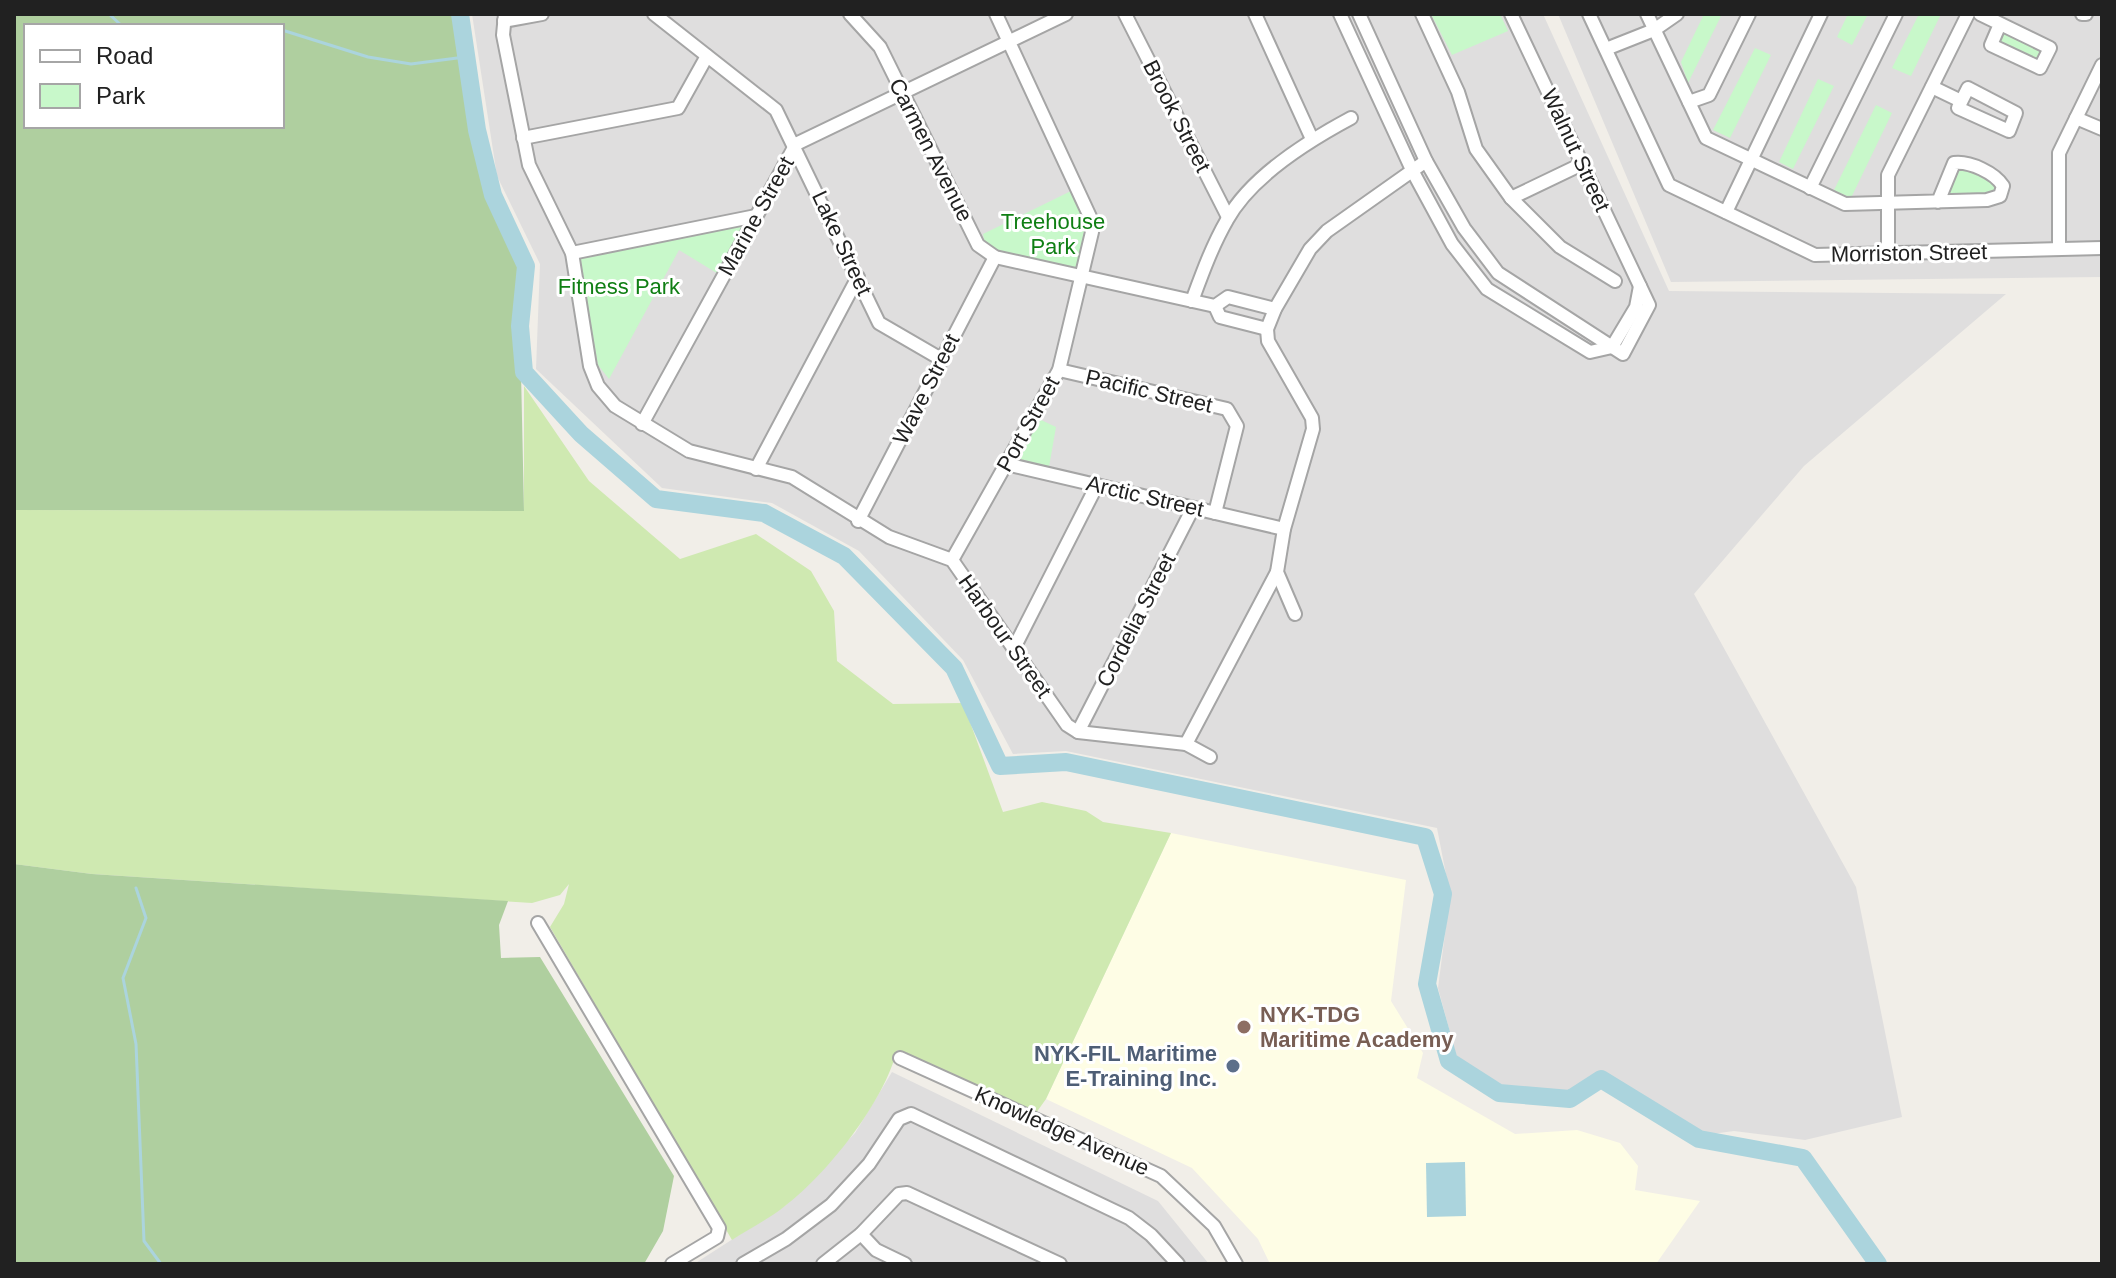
<svg xmlns="http://www.w3.org/2000/svg" width="2116" height="1278" font-family="Arial,sans-serif">
	<rect width="100%" height="100%" fill="#f1eee8"/>
	<g fill="#dfdede">
		<path d="M 472,14 L 1543,14 L 1669,291 L 2006,294 L 1804,466 L 1694,594 L 1856,887 L 1902,1117 L 1805,1140 L 1734,1131 L 1704,1135 L 1603,1071 L 1567,1092 L 1497,1088 L 1457,1058 L 1438,988 L 1450,895 L 1437,828 L 1066,751 L 1013,754 L 963,660 L 859,551 L 772,503 L 662,488 L 536,369 L 540,264 L 497,176 Z"/>
		<path d="M 1558,14 L 2102,14 L 2102,277 L 1671,282 Z"/>
		<path d="M 892,1072 L 1158,1201 L 1209,1264 L 694,1264 L 786,1205 L 855,1133 Z"/>
	</g>
	<path fill="#fefde5" d="M 1171,833 L 1406,880 L 1391,1001 L 1423,1053 L 1417,1078 L 1515,1134 L 1577,1130 L 1620,1143 L 1638,1166 L 1635,1190 L 1700,1201 L 1656,1264 L 1270,1264 L 1258,1239 L 1192,1168 L 1046,1099 Z"/>
	<path fill="#cfe9b1" d="M 524,386 L 589,481 L 680,559 L 756,534 L 811,571 L 834,611 L 837,661 L 893,704 L 963,703 L 1003,812 L 1042,802 L 1086,811 L 1103,822 L 1171,833 L 1046,1099 L 1036,1113 L 897,1050 C 884,1102 828,1173 785,1206 C 769,1219 749,1229 732,1240 L 550,927 L 564,904 L 569,884 L 560,895 L 532,903 L 92,874 L 14,864 L 14,510 L 524,511 Z"/>
	<g fill="#afcf9f" fill-rule="evenodd">
		<path d="M 14,14 L 460,14 L 477,130 L 493,195 L 526,266 L 520,326 L 524,511 L 14,510 ZM 26,26 L 282,26 L 282,126 L 26,126 Z"/>
		<path d="M 14,864 L 92,874 L 508,901 L 499,925 L 501,958 L 540,957 L 674,1176 L 663,1231 L 644,1264 L 14,1264 Z"/>
	</g>
	<g fill="#c8f8ca">
		<path d="M 1431,14 L 1500,14 L 1508,31 L 1452,55 Z"/>
		<path d="M 1704,14 L 1722,14 L 1688,83 L 1681,62 Z"/>
		<path d="M 1848,14 L 1868,14 L 1852,45 L 1837,37 Z"/>
		<path d="M 1919,14 L 1941,14 L 1911,76 L 1892,68 Z"/>
		<path d="M 2002,27 L 2045,49 L 2037,64 L 1994,43 Z"/>
		<path d="M 1755,48 L 1771,55 L 1730,138 L 1713,130 Z"/>
		<path d="M 1818,79 L 1834,86 L 1793,169 L 1779,162 Z"/>
		<path d="M 1876,105 L 1892,113 L 1851,198 L 1834,190 Z"/>
		<path d="M 1963,166 L 1997,184 L 1996,192 L 1950,196 L 1945,189 L 1954,167 Z"/>
		<path d="M 1071,191 L 1086,221 L 1076,271 L 1000,251 L 985,243 L 983,234 Z"/>
		<path d="M 750,220 L 720,275 L 679,250 L 609,379 L 598,365 L 579,258 Z"/>
		<path d="M 1039,419 L 1056,427 L 1049,467 L 1016,458 Z"/>
	</g>
	<path fill="#abd4dd" d="M 1465,1162 L 1466,1216 L 1427,1217 L 1426,1163 Z"/>
	<g fill="none" stroke-linecap="round" stroke-linejoin="round">
		<g stroke="#abd4dd" stroke-width="3">
			<path d="M 109,14 L 122,26"/>
			<path d="M 282,30 L 368,57 L 411,64 L 465,57"/>
			<path d="M 136,888 L 146,918 L 123,978 L 136,1044 L 144,1241 L 161,1264"/>
		</g>
		<path stroke="#abd4dd" stroke-width="18" d="M 460,14 L 477,130 L 493,195 L 526,266 L 520,326 L 524,372 L 581,434 L 656,499 L 764,513 L 844,556 L 954,668 L 1000,766 L 1066,762 L 1425,837 L 1443,894 L 1427,984 L 1449,1061 L 1499,1093 L 1570,1099 L 1601,1079 L 1699,1139 L 1803,1158 L 1878,1264"/>
		<g stroke="#a5a5a5" stroke-width="16">
			<g id="street">
				<path d="M 505,14 L 503,35 L 529,165 L 572,253 L 590,366 L 598,386 L 615,406 L 689,451 L 792,477 L 889,537 L 952,560 L 1067,725 L 1078,732 L 1186,744 L 1210,757"/>
				<path d="M 654,14 L 776,110 L 879,323 L 941,359"/>
				<path d="M 850,14 L 880,47 L 978,245 L 995,257 L 1215,306 L 1228,297 L 1275,309"/>
				<path d="M 1125,14 L 1228,217"/>
				<path d="M 1255,14 L 1312,139"/>
				<path d="M 1340,14 L 1413,172 L 1452,244 L 1487,289 L 1590,352 L 1612,347"/>
				<path d="M 1359,14 L 1426,161 L 1464,228 L 1498,273 L 1623,354 L 1649,305 L 1511,14"/>
				<path d="M 1422,14 L 1458,92 L 1476,149 L 1511,198 L 1560,247 L 1615,281"/>
				<path d="M 1589,14 L 1669,185 L 1815,255 L 2102,248"/>
				<path d="M 1647,14 L 1706,138 L 1845,204 L 1987,200 L 2000,196 L 2003,186 C 1995,173 1970,161 1954,163 L 1938,202"/>
				<path d="M 1980,14 L 2050,48 L 2040,68 L 1991,45 L 2000,24"/>
				<path d="M 2082,14 L 2086,14"/>
				<path d="M 504,21 L 542,14"/>
				<path d="M 1606,49 L 1654,30 L 1677,14"/>
				<path d="M 1932,87 L 1961,101"/>
				<path d="M 1968,88 L 2016,113 L 2009,131 L 1958,108 Z"/>
				<path d="M 1689,102 L 1709,95 L 1749,14"/>
				<path d="M 2076,118 L 2102,129"/>
				<path d="M 523,138 L 678,108 L 707,56"/>
				<path d="M 1810,188 L 1896,14"/>
				<path d="M 1511,198 L 1582,164"/>
				<path d="M 1726,212 L 1821,14"/>
				<path d="M 2059,249 L 2059,153 L 2102,65"/>
				<path d="M 572,253 L 756,216"/>
				<path d="M 1888,253 L 1888,175 L 1968,14"/>
				<path d="M 1192,301 C 1202,274 1212,246 1227,220 C 1251,176 1308,141 1351,118"/>
				<path d="M 1215,306 L 1220,317 L 1267,329"/>
				<path d="M 1612,347 L 1636,307 L 1640,286"/>
				<path d="M 1059,370 L 1227,409 L 1237,426 L 1215,513"/>
				<path d="M 642,424 L 796,144 L 1066,14"/>
				<path d="M 1006,464 L 1284,529"/>
				<path d="M 756,469 L 858,277"/>
				<path d="M 858,521 L 995,257"/>
				<path d="M 952,560 L 1059,370 L 1092,232 L 1092,221 L 996,14"/>
				<path d="M 1295,614 L 1277,572 L 1284,529 L 1313,429 L 1312,418 L 1268,341 L 1267,329 L 1275,309 L 1310,249 L 1327,231 L 1426,161"/>
				<path d="M 1014,648 L 1097,485"/>
				<path d="M 1078,732 L 1193,508"/>
				<path d="M 1186,744 L 1277,572"/>
				<path d="M 538,923 L 719,1228 L 717,1237 L 672,1264"/>
				<path d="M 900,1058 L 1161,1176 L 1214,1226 L 1236,1264"/>
				<path d="M 861,1234 L 876,1250 L 905,1264"/>
				<path d="M 743,1264 L 786,1239 L 831,1205 L 869,1164 L 899,1119 L 911,1114 L 1129,1218 L 1151,1235 L 1178,1264"/>
				<path d="M 823,1264 L 861,1234 L 899,1194 L 907,1193 L 1060,1264"/>
			</g>
		</g>
		<use href="#street" stroke="#fff" stroke-width="12"/>
	</g>
	<circle fill="#8d6e63" stroke="#fff" stroke-width="3" cx="1244" cy="1027" r="8"/>
	<circle fill="#5c6f8a" stroke="#fff" stroke-width="3" cx="1233" cy="1066" r="8"/>
	<g text-anchor="middle" dominant-baseline="central" stroke-width="6" stroke-linejoin="round" paint-order="stroke">
		<g font-size="22" fill="#212121" stroke="#fff">
			<text transform="translate(1177 116) rotate(63)">Brook Street</text>
			<text transform="translate(931 150) rotate(63)">Carmen Avenue</text>
			<text transform="translate(1576 150) rotate(65)">Walnut Street</text>
			<text transform="translate(756 216) rotate(-61)">Marine Street</text>
			<text transform="translate(842 243) rotate(65)">Lake Street</text>
			<text transform="translate(1909 253) rotate(-1)">Morriston Street</text>
			<text transform="translate(926 389) rotate(-63)">Wave Street</text>
			<text transform="translate(1149 391) rotate(13)">Pacific Street</text>
			<text transform="translate(1028 424) rotate(-61)">Port Street</text>
			<text transform="translate(1145 496) rotate(13)">Arctic Street</text>
			<text transform="translate(1136 620) rotate(-63)">Cordelia Street</text>
			<text transform="translate(1005 636) rotate(55)">Harbour Street</text>
			<text transform="translate(1062 1131) rotate(24)">Knowledge Avenue</text>
		</g>
		<g font-size="22" fill="#107f14" stroke="#fff">
			<text x="1053" y="221">Treehouse<tspan x="1053" dy="25">Park</tspan></text>
			<text x="619" y="286">Fitness Park</text>
		</g>
		<g font-size="22" font-weight="bold" fill="#785e54" stroke="#fff" text-anchor="start">
			<text x="1260" y="1014">NYK-TDG<tspan x="1260" dy="25">Maritime Academy</tspan></text>
		</g>
		<g font-size="22" font-weight="bold" fill="#4e5e75" stroke="#fff" text-anchor="end">
			<text x="1217" y="1053">NYK-FIL Maritime<tspan x="1217" dy="25">E-Training Inc.</tspan></text>
		</g>
	</g>
	<rect width="2116" height="1278" fill="none" stroke="#212121" stroke-width="32"/>
	<rect x="24" y="24" width="260" height="104" fill="#ffffff" stroke="#a6a6a6" stroke-width="2"/>
	<rect x="40" y="50" width="40" height="12" fill="#ffffff" stroke="#a6a6a6" stroke-width="2"/>
	<text x="96" y="64" font-size="24" fill="#212121">Road</text>
	<rect x="40" y="84" width="40" height="24" fill="#c8f8ca" stroke="#a6a6a6" stroke-width="2"/>
	<text x="96" y="104" font-size="24" fill="#212121">Park</text>
</svg>
